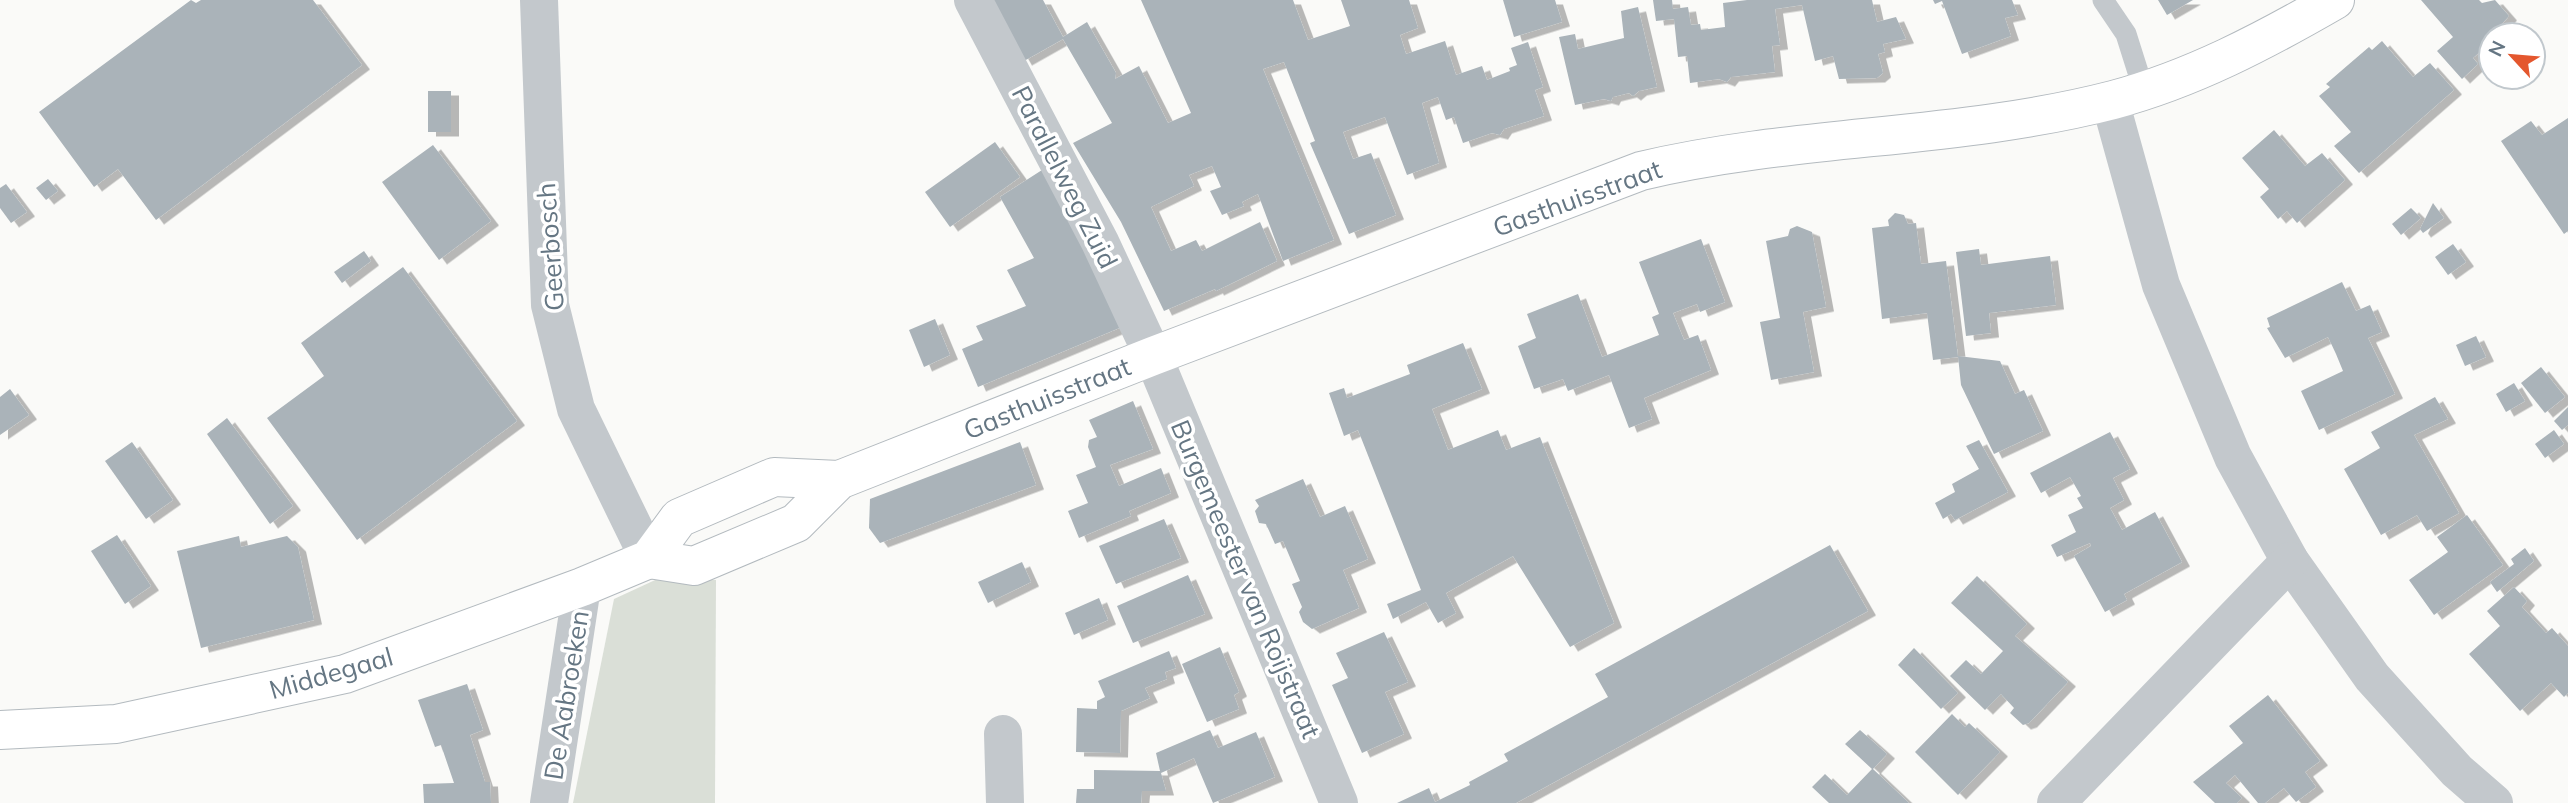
<svg xmlns="http://www.w3.org/2000/svg" width="2568" height="803" font-family="Mulish,sans-serif">
	<defs>
		<filter id="shadow"><feDropShadow dx="8" dy="4.5" stdDeviation="0" flood-color="#0004"/></filter>
	</defs>
	<rect width="100%" height="100%" fill="#fafaf8"/>
	<path fill="#dadfd7" d="M 666,575 L 716,580 L 715,803 L 573,803 L 614,599 Z"/>
	<g fill="#aab3b9" filter="url(#shadow)">
		<path d="M 191,0 L 196,3 L 201,0 L 313,0 L 362,65 L 156,220 L 118,169 L 94,187 L 39,112 Z"/>
		<path d="M 989,0 L 1043,0 L 1063,37 L 1087,22 L 1116,73 L 1115,79 L 1139,66 L 1168,123 L 1191,113 L 1141,0 L 1293,0 L 1308,40 L 1350,26 L 1341,0 L 1409,0 L 1418,28 L 1400,35 L 1406,54 L 1445,41 L 1456,75 L 1482,66 L 1487,80 L 1510,71 L 1509,68 L 1517,65 L 1511,48 L 1528,42 L 1543,87 L 1535,90 L 1544,116 L 1504,129 L 1500,135 L 1492,133 L 1463,143 L 1454,117 L 1446,120 L 1438,97 L 1422,103 L 1439,163 L 1407,175 L 1385,117 L 1343,132 L 1353,159 L 1371,153 L 1396,215 L 1349,234 L 1310,143 L 1315,141 L 1284,62 L 1263,69 L 1334,240 L 1283,261 L 1258,194 L 1242,202 L 1244,206 L 1222,215 L 1210,191 L 1221,187 L 1212,166 L 1189,175 L 1194,186 L 1151,207 L 1171,251 L 1196,240 L 1202,251 L 1260,222 L 1277,261 L 1216,291 L 1215,289 L 1164,311 L 1121,222 L 1073,143 L 1112,123 L 1063,39 L 1024,61 Z"/>
		<path d="M 1503,0 L 1555,0 L 1562,22 L 1514,37 Z"/>
		<path d="M 1653,0 L 1672,0 L 1673,9 L 1688,7 L 1691,25 L 1700,24 L 1701,30 L 1725,27 L 1723,3 L 1747,0 L 1872,0 L 1877,22 L 1896,17 L 1906,39 L 1883,44 L 1885,52 L 1878,54 L 1883,73 L 1877,78 L 1839,79 L 1833,56 L 1815,61 L 1802,5 L 1775,9 L 1780,45 L 1772,46 L 1775,72 L 1731,77 L 1727,82 L 1719,79 L 1690,83 L 1687,56 L 1678,57 L 1674,19 L 1656,21 Z"/>
		<path d="M 1933,0 L 2012,0 L 2018,15 L 2005,18 L 2011,36 L 1962,54 L 1942,1 L 1935,4 Z"/>
		<path d="M 2158,0 L 2193,0 L 2167,15 Z"/>
		<path d="M 2421,0 L 2479,0 L 2482,3 L 2495,0 L 2509,16 L 2501,25 L 2505,30 L 2499,35 L 2491,35 L 2491,42 L 2473,58 L 2478,64 L 2462,79 L 2437,51 L 2453,37 Z"/>
		<path d="M 1638,7 L 1657,87 L 1639,91 L 1633,96 L 1629,93 L 1613,97 L 1611,101 L 1604,99 L 1575,105 L 1559,37 L 1575,34 L 1578,49 L 1624,38 L 1621,11 Z"/>
		<path d="M 2382,41 L 2413,77 L 2430,63 L 2454,90 L 2359,173 L 2334,146 L 2351,132 L 2319,96 L 2330,87 L 2326,84 L 2348,65 L 2369,47 L 2372,50 Z"/>
		<rect x="428" y="91" width="23" height="41"/>
		<path d="M 2568,118 L 2568,231 L 2564,234 L 2501,141 L 2531,121 L 2542,135 Z"/>
		<path d="M 2274,130 L 2305,166 L 2322,153 L 2345,180 L 2297,223 L 2287,211 L 2278,219 L 2260,197 L 2269,189 L 2242,158 Z"/>
		<path d="M 995,142 L 1020,177 L 950,227 L 925,192 Z"/>
		<path d="M 433,145 L 491,221 L 439,260 L 382,182 Z"/>
		<path d="M 1042,170 L 1124,326 L 978,387 L 962,349 L 983,340 L 976,326 L 1026,306 L 1007,270 L 1034,258 L 1000,197 Z"/>
		<path d="M 48,179 L 58,191 L 46,200 L 36,188 Z"/>
		<path d="M 6,184 L 27,212 L 11,223 L 0,208 L 0,188 Z"/>
		<path d="M 2433,203 L 2444,218 L 2423,233 L 2420,229 Z"/>
		<path d="M 2411,208 L 2421,218 L 2401,235 L 2392,224 Z"/>
		<path d="M 1895,213 L 1904,215 L 1908,224 L 1916,223 L 1921,264 L 1946,261 L 1958,357 L 1933,360 L 1927,313 L 1882,319 L 1872,228 L 1889,226 L 1888,220 Z"/>
		<path d="M 1797,226 L 1812,232 L 1826,307 L 1803,312 L 1814,372 L 1771,380 L 1760,322 L 1780,318 L 1766,241 L 1788,236 L 1790,229 Z"/>
		<path d="M 1701,239 L 1725,302 L 1700,312 L 1697,304 L 1673,313 L 1684,340 L 1698,335 L 1711,370 L 1644,398 L 1652,419 L 1629,428 L 1609,375 L 1568,391 L 1563,379 L 1534,389 L 1518,346 L 1536,338 L 1527,314 L 1578,294 L 1602,357 L 1659,335 L 1652,317 L 1659,314 L 1639,262 Z"/>
		<path d="M 2453,244 L 2466,262 L 2448,275 L 2435,257 Z"/>
		<path d="M 1979,249 L 1981,265 L 2050,256 L 2056,305 L 1989,313 L 1991,333 L 1966,336 L 1956,252 Z"/>
		<path d="M 364,251 L 371,261 L 342,283 L 334,272 Z"/>
		<path d="M 403,267 L 517,421 L 357,540 L 267,418 L 324,376 L 301,343 Z"/>
		<path d="M 2342,282 L 2356,311 L 2370,305 L 2382,332 L 2368,338 L 2395,394 L 2319,430 L 2301,391 L 2343,371 L 2336,354 L 2328,337 L 2285,358 L 2267,328 L 2270,327 L 2267,318 Z"/>
		<path d="M 935,319 L 950,355 L 924,367 L 909,330 Z"/>
		<path d="M 2476,336 L 2486,357 L 2465,366 L 2456,345 Z"/>
		<path d="M 1463,343 L 1482,389 L 1432,409 L 1448,450 L 1498,430 L 1506,450 L 1540,437 L 1614,623 L 1570,647 L 1513,556 L 1446,593 L 1456,613 L 1438,623 L 1426,602 L 1393,619 L 1387,604 L 1421,590 L 1358,430 L 1344,436 L 1329,393 L 1344,388 L 1347,398 L 1410,374 L 1407,365 Z"/>
		<path d="M 1958,356 L 2000,361 L 2015,394 L 2024,390 L 2043,431 L 1994,454 L 1961,385 Z"/>
		<path d="M 2541,367 L 2565,397 L 2545,413 L 2521,383 Z"/>
		<path d="M 2514,383 L 2525,401 L 2506,412 L 2496,394 Z"/>
		<path d="M 10,389 L 29,415 L 0,435 L 0,397 Z"/>
		<path d="M 2435,397 L 2448,419 L 2414,435 L 2459,513 L 2427,531 L 2417,515 L 2381,535 L 2344,469 L 2380,448 L 2371,432 Z"/>
		<path d="M 1133,401 L 1153,449 L 1110,465 L 1119,486 L 1161,468 L 1171,493 L 1129,511 L 1131,516 L 1079,538 L 1068,511 L 1088,503 L 1076,475 L 1096,467 L 1088,447 L 1089,440 L 1097,437 L 1089,420 Z"/>
		<path d="M 2568,407 L 2568,425 L 2562,430 L 2554,421 Z"/>
		<path d="M 227,418 L 293,506 L 270,524 L 207,434 Z"/>
		<path d="M 2554,430 L 2564,444 L 2545,458 L 2535,444 Z"/>
		<path d="M 2110,432 L 2130,469 L 2113,478 L 2124,500 L 2110,508 L 2122,530 L 2155,512 L 2182,562 L 2124,594 L 2127,600 L 2105,612 L 2074,556 L 2091,546 L 2090,543 L 2057,557 L 2051,545 L 2076,532 L 2068,515 L 2083,508 L 2077,498 L 2081,496 L 2070,477 L 2041,493 L 2030,473 Z"/>
		<path d="M 1979,440 L 2008,492 L 1955,520 L 1951,514 L 1943,519 L 1935,503 L 1955,492 L 1952,484 L 1979,469 L 1966,446 Z"/>
		<path d="M 132,442 L 173,500 L 146,519 L 105,461 Z"/>
		<path d="M 1020,442 L 1036,485 L 880,543 L 869,528 L 870,499 Z"/>
		<path d="M 1303,479 L 1320,517 L 1345,506 L 1368,559 L 1343,570 L 1359,608 L 1312,629 L 1303,622 L 1299,612 L 1302,607 L 1292,584 L 1300,581 L 1283,541 L 1275,544 L 1266,524 L 1259,523 L 1255,511 L 1259,506 L 1255,500 Z"/>
		<path d="M 2467,515 L 2503,565 L 2434,615 L 2409,580 L 2448,552 L 2437,537 Z"/>
		<path d="M 1164,519 L 1181,558 L 1116,584 L 1099,546 Z"/>
		<path d="M 117,535 L 151,586 L 125,604 L 91,551 Z"/>
		<path d="M 239,536 L 241,547 L 287,536 L 298,547 L 314,620 L 201,648 L 177,551 Z"/>
		<path d="M 1830,545 L 1868,611 L 1516,803 L 1397,803 L 1429,788 L 1435,802 L 1470,785 L 1469,782 L 1508,761 L 1504,754 L 1608,697 L 1595,674 Z"/>
		<path d="M 2525,548 L 2534,561 L 2497,592 L 2490,582 L 2514,564 L 2511,559 Z"/>
		<path d="M 1022,562 L 1031,582 L 988,603 L 978,582 Z"/>
		<path d="M 1188,575 L 1205,614 L 1133,643 L 1117,606 Z"/>
		<path d="M 1977,576 L 2027,624 L 2015,636 L 2068,682 L 2029,723 L 2023,725 L 2010,713 L 2014,708 L 2001,694 L 1985,710 L 1950,676 L 1966,660 L 1981,674 L 2003,651 L 1951,603 Z"/>
		<path d="M 2514,587 L 2527,601 L 2522,607 L 2546,633 L 2552,628 L 2568,646 L 2568,693 L 2564,697 L 2551,683 L 2520,711 L 2469,654 L 2500,626 L 2487,611 Z"/>
		<path d="M 1099,598 L 1108,620 L 1074,635 L 1065,613 Z"/>
		<path d="M 1384,632 L 1408,682 L 1385,692 L 1404,734 L 1362,753 L 1332,685 L 1348,678 L 1336,653 Z"/>
		<path d="M 1220,647 L 1239,692 L 1234,695 L 1239,709 L 1207,722 L 1182,664 Z"/>
		<path d="M 1914,648 L 1958,693 L 1941,709 L 1898,665 Z"/>
		<path d="M 1169,651 L 1176,668 L 1165,672 L 1167,679 L 1145,688 L 1150,698 L 1121,711 L 1120,753 L 1076,752 L 1077,708 L 1097,709 L 1097,701 L 1105,697 L 1098,681 Z"/>
		<path d="M 467,684 L 483,730 L 470,735 L 485,782 L 490,782 L 491,803 L 424,803 L 423,784 L 454,783 L 441,745 L 435,747 L 418,700 Z"/>
		<path d="M 2268,695 L 2320,761 L 2305,772 L 2316,787 L 2296,802 L 2284,788 L 2265,803 L 2258,803 L 2235,775 L 2226,783 L 2242,798 L 2237,803 L 2215,803 L 2193,782 L 2243,743 L 2229,726 Z"/>
		<path d="M 1952,714 L 1965,727 L 1969,723 L 2000,752 L 1958,795 L 1915,752 Z"/>
		<path d="M 1210,730 L 1218,748 L 1256,732 L 1275,777 L 1213,803 L 1194,758 L 1161,773 L 1166,791 L 1142,791 L 1141,803 L 1076,803 L 1077,789 L 1094,789 L 1094,770 L 1160,771 L 1156,753 Z"/>
		<path d="M 1860,730 L 1887,754 L 1873,769 L 1909,803 L 1829,803 L 1812,787 L 1825,774 L 1847,795 L 1872,769 L 1845,744 Z"/>
	</g>
	<g fill="none" stroke-linecap="round" stroke-linejoin="round">
		<g stroke="#b3babf" stroke-width="40">
			<g id="secondary">
				<path d="M 649,559 L 694,566 L 796,523 L 839,480 L 1153,356 L 1641,171 C 1796,134 1958,140 2113,100 C 2192,79 2264,41 2335,0"/>
				<path d="M 0,730 L 116,724 L 345,674 L 582,587 L 649,559 L 679,518 L 774,477 L 839,480"/>
			</g>
		</g>
		<path stroke="#c3c8cc" stroke-width="21" d="M 2103,0 L 2126,34 L 2144,91"/>
		<g stroke="#c3c8cc" stroke-width="38">
			<path d="M 539,0 L 550,305 L 576,409 L 649,559"/>
			<path d="M 973,0 L 1100,242 L 1153,356 L 1339,803"/>
			<path d="M 2110,101 L 2161,285 L 2233,457 L 2290,561 L 2372,677 L 2457,771 L 2494,803"/>
			<path d="M 1003,734 L 1005,803"/>
			<path d="M 549,803 L 582,587"/>
			<path d="M 2056,803 L 2290,561"/>
		</g>
		<use href="#secondary" stroke="#fff" stroke-width="38"/>
	</g>
	<g text-anchor="middle" dominant-baseline="central" stroke-width="7" stroke-linejoin="round" paint-order="stroke">
		<g font-size="26" fill="#657683" stroke="#fff">
			<text transform="translate(1065 177) rotate(63)">Parallelweg Zuid</text>
			<text transform="translate(1577 198) rotate(-20)">Gasthuisstraat</text>
			<text transform="translate(550 247) rotate(-94)">Geerbosch</text>
			<text transform="translate(1047 398) rotate(-22)">Gasthuisstraat</text>
			<text transform="translate(1246 579) rotate(67)">Burgemeester van Roijstraat</text>
			<text transform="translate(331 673) rotate(-16)">Middegaal</text>
			<text transform="translate(566 695) rotate(-81)">De Aabroeken</text>
		</g>
	</g>
	<g transform="translate(2512 56) rotate(296)"><circle r="33" fill="#ffffff" stroke="#c1c8cd" stroke-width="2"/>
	<path d="M0-5L12 26L0 18L-12 26Z" fill="#e4572e"/>
	<text y="-10" font-size="19" font-weight="bold" text-anchor="middle" fill="#657683">N</text>
	</g>
</svg>
